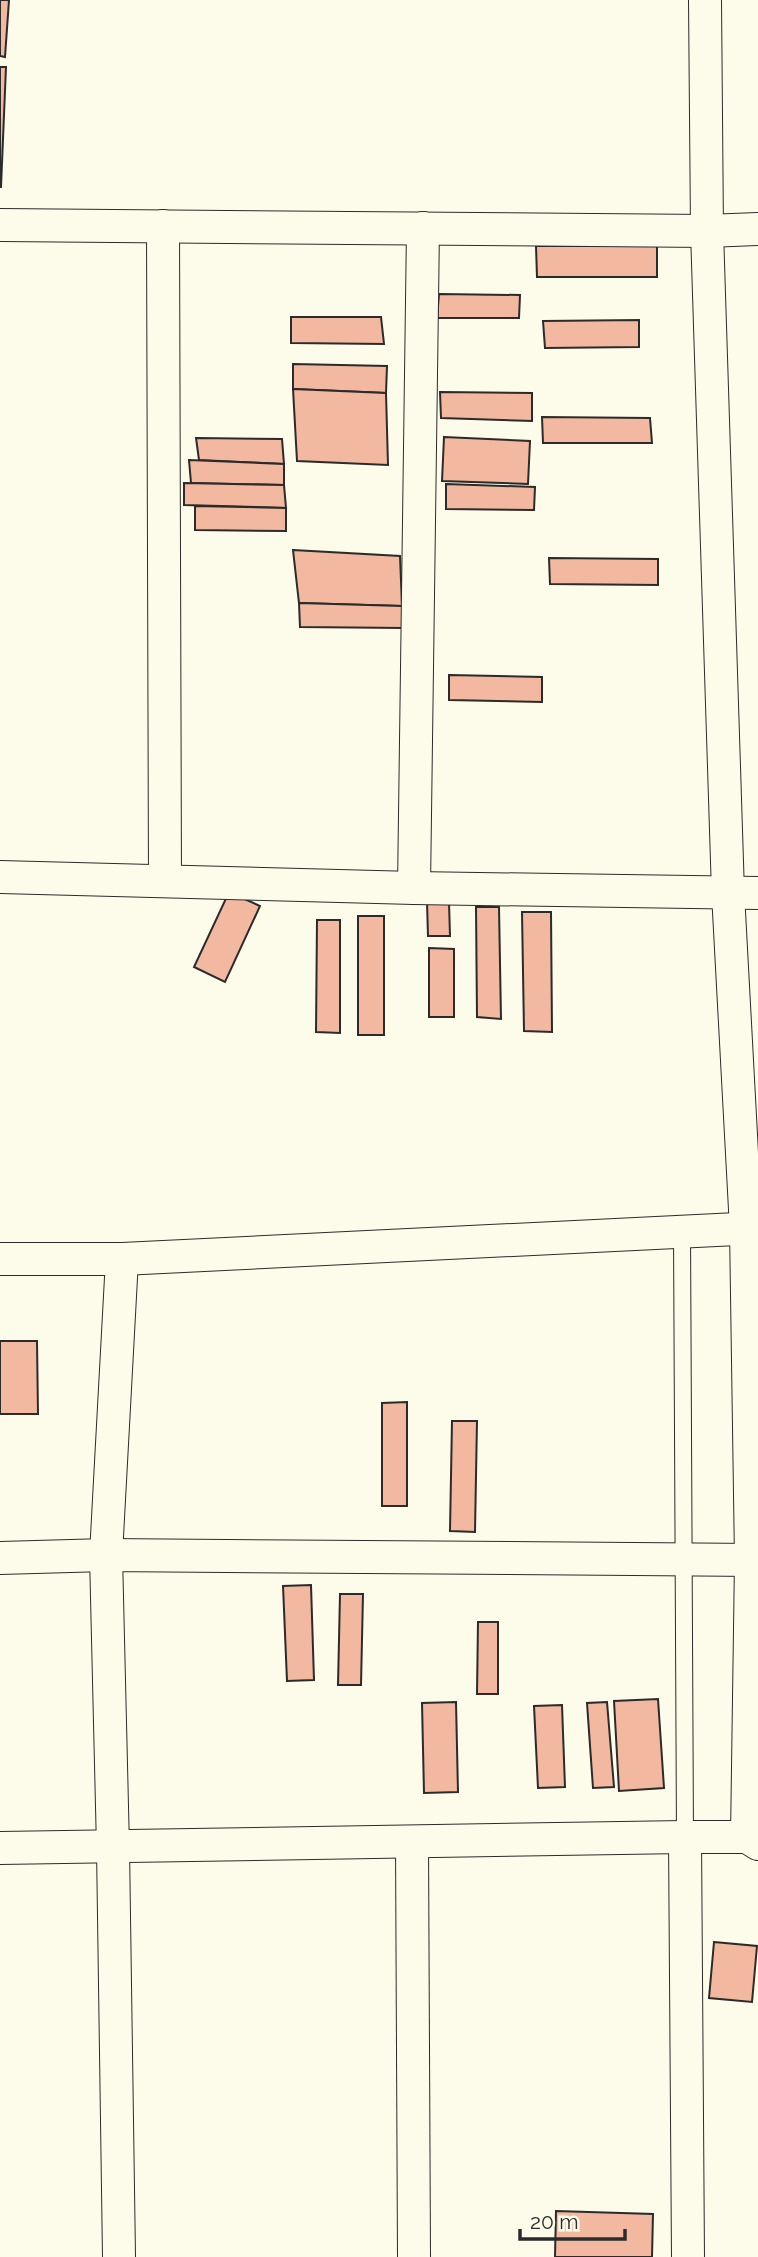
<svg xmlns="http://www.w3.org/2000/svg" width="758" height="2257" font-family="Raleway,sans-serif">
	<rect width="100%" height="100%" fill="#fdfbea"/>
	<g fill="#f2b8a0" stroke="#2b2b2b" stroke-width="2">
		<path d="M 0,0 L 9,0 L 5,57 L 0,56 Z"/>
		<path d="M 0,67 L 6,67 L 1,187 L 0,187 Z"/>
		<path d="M 536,246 L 657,246 L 657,277 L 537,277 Z"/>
		<path d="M 439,294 L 520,295 L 519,318 L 437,318 Z"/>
		<path d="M 291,317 L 381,317 L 384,344 L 291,343 Z"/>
		<path d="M 639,320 L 639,347 L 545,348 L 543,321 Z"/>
		<path d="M 293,364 L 387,366 L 386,393 L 293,389 Z"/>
		<path d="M 293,389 L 386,393 L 388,465 L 297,461 Z"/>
		<path d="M 440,392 L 532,393 L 532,421 L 441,418 Z"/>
		<path d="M 542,417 L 650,418 L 652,443 L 543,443 Z"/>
		<path d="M 444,437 L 530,441 L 528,484 L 442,481 Z"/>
		<path d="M 196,438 L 282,439 L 284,464 L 199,460 Z"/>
		<path d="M 189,460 L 284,464 L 284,485 L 191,483 Z"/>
		<path d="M 184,483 L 284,485 L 286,508 L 184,505 Z"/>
		<path d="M 446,484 L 535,487 L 534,510 L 446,509 Z"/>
		<path d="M 195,506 L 286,508 L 286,531 L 195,530 Z"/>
		<path d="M 293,550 L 400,556 L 402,606 L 299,603 Z"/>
		<path d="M 549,558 L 658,559 L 658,585 L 550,584 Z"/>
		<path d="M 299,603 L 402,606 L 404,628 L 300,627 Z"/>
		<path d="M 449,675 L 542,677 L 542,702 L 449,700 Z"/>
		<path d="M 229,892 L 260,906 L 225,982 L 194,967 Z"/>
		<path d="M 427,902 L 449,902 L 450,936 L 428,936 Z"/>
		<path d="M 476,907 L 499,907 L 501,1019 L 477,1017 Z"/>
		<path d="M 522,912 L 551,912 L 552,1032 L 524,1031 Z"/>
		<rect x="358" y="916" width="26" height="119"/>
		<path d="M 317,920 L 340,920 L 340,1033 L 316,1032 Z"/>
		<path d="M 429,948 L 454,949 L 454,1017 L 429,1017 Z"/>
		<path d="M 0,1341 L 37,1341 L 38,1414 L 0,1414 Z"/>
		<path d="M 407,1402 L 407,1506 L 382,1506 L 382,1403 Z"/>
		<path d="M 452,1421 L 477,1421 L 475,1532 L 450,1531 Z"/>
		<path d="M 311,1585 L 314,1680 L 287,1681 L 283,1586 Z"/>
		<path d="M 340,1594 L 363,1594 L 361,1685 L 338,1685 Z"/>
		<path d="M 478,1622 L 498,1622 L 498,1694 L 477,1694 Z"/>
		<path d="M 658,1699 L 664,1788 L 619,1791 L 614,1701 Z"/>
		<path d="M 456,1702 L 458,1792 L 424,1793 L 422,1703 Z"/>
		<path d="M 607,1702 L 614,1787 L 593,1788 L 587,1703 Z"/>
		<path d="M 562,1705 L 565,1787 L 538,1788 L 534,1706 Z"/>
		<path d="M 714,1942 L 757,1946 L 752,2002 L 709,1998 Z"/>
		<path d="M 556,2211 L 653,2214 L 652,2257 L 555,2257 Z"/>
	</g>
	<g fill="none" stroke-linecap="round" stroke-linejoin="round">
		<g stroke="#2b2b2b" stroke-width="18">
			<path id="lane" d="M 682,1231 L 685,1837"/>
		</g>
		<g stroke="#2b2b2b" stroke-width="34">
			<g id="street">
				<path d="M 705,0 L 707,231 L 728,893 L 746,1228 L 751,1560 L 747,1837"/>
				<path d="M 0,225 L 707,231 L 758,229"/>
				<path d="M 163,226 L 165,881"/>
				<path d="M 0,877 L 414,888 L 758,893"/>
				<path d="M 414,888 L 423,228"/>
				<path d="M 0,1259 L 122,1259 L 758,1228"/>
				<path d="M 0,1558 L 106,1555 L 758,1560"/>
				<path d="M 685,1837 L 688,2257"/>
				<path d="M 412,1842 L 414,2257"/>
				<path d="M 0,1848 L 685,1837 L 747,1837 L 758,1844"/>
				<path d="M 119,2257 L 113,1848 L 106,1555 L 122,1259"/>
			</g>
		</g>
		<use href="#lane" stroke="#fdfbea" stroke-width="16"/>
		<use href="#street" stroke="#fdfbea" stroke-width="32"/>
	</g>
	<path d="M520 2229v10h105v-10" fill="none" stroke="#2b2b2b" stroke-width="3.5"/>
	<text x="530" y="2229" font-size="21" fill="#2b2b2b" stroke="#fdfbea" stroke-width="5" paint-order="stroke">20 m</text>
</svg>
